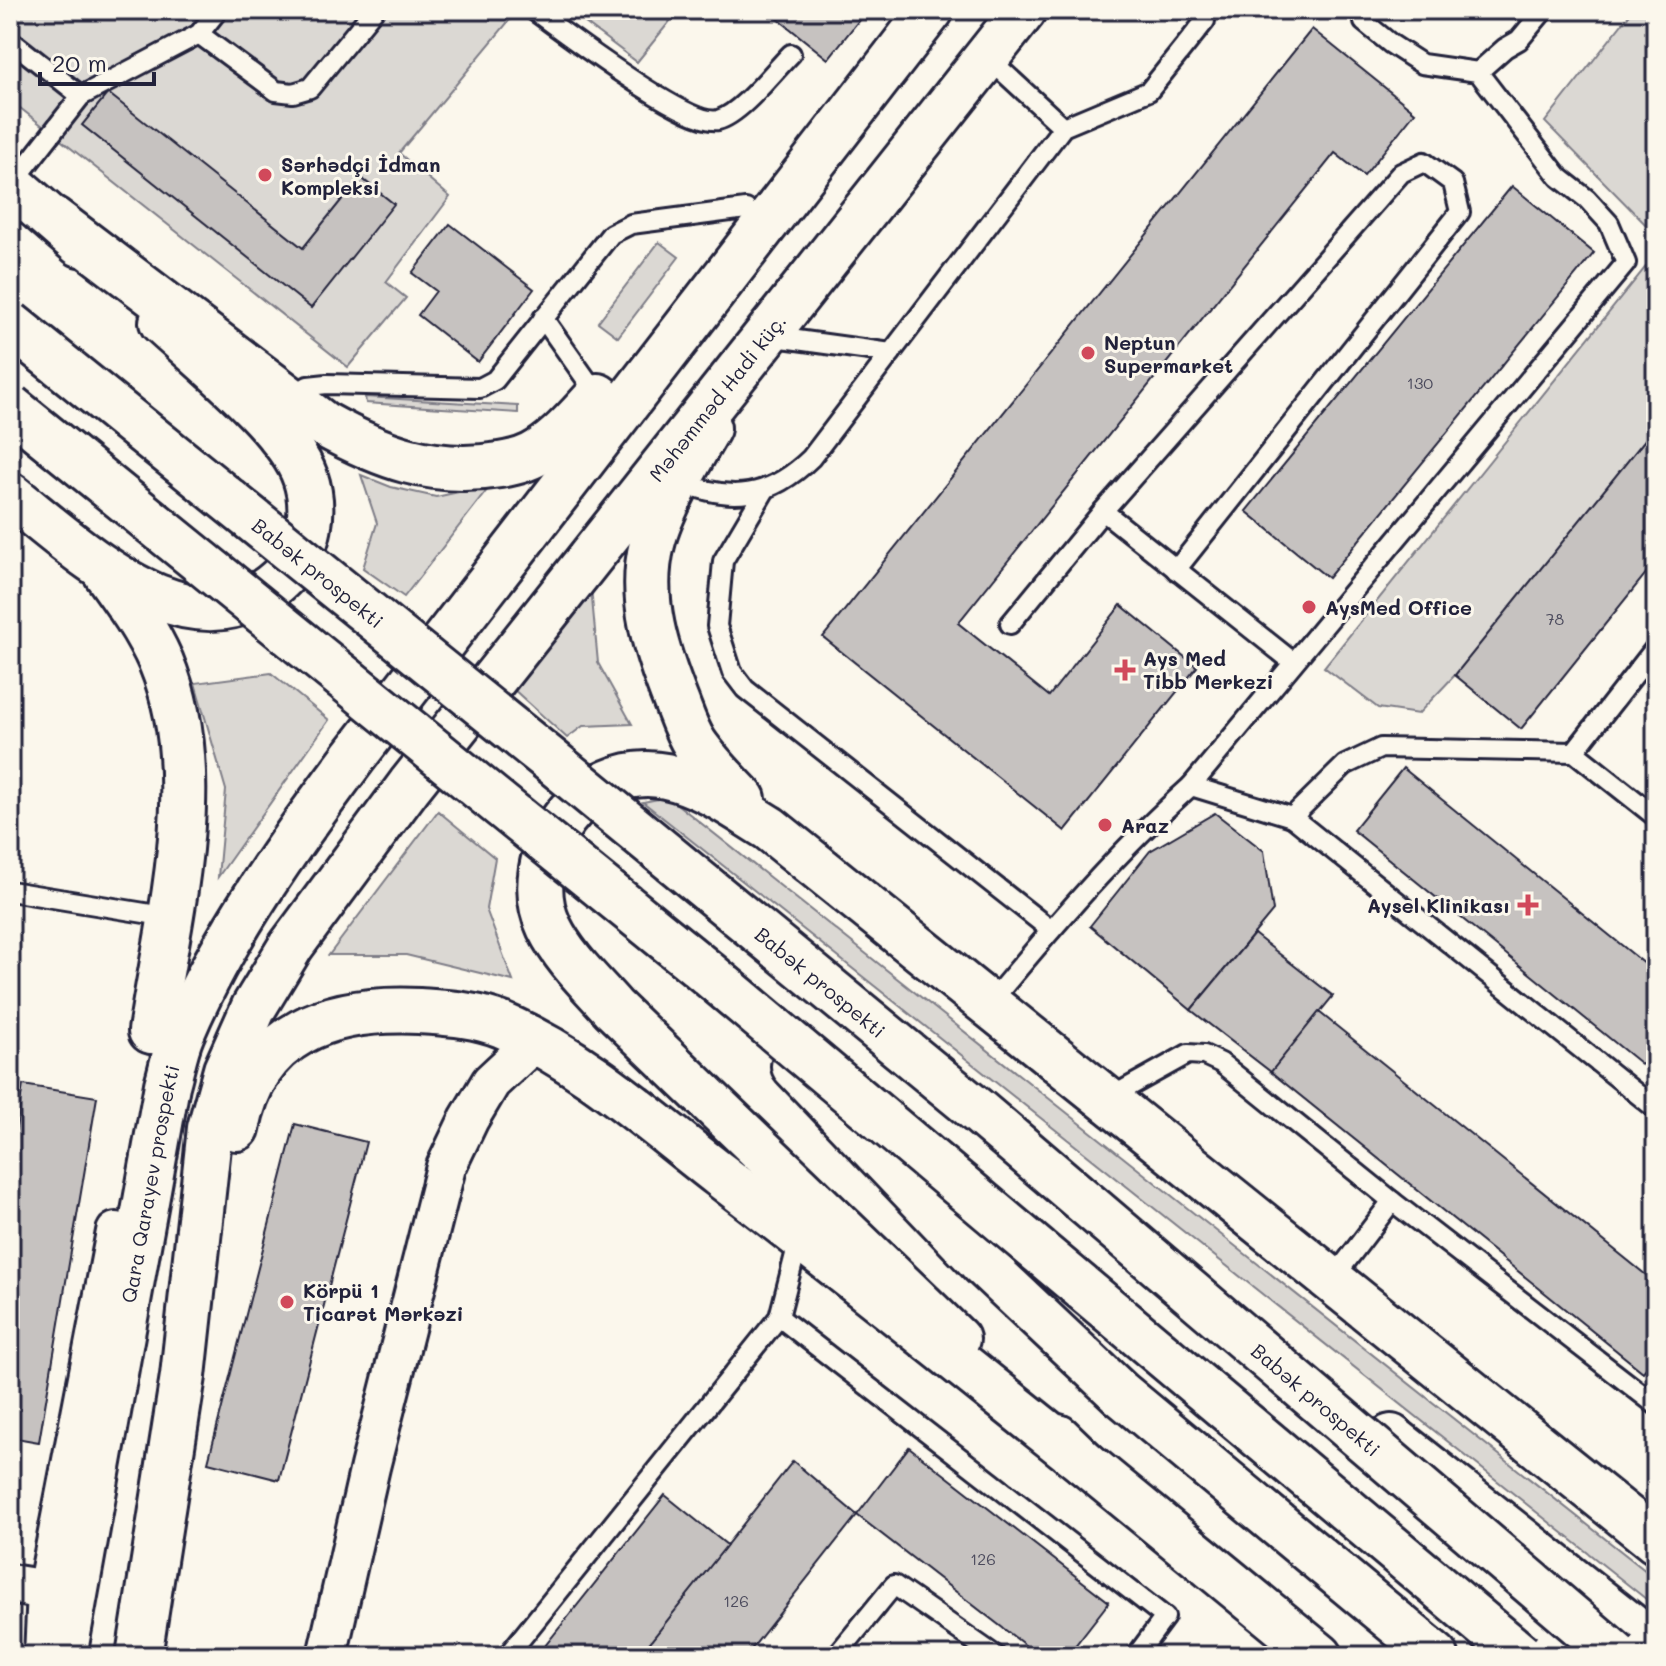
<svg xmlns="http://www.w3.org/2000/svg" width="1666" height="1666" font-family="Mali,sans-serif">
	<rect width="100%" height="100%" fill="#fbf7ec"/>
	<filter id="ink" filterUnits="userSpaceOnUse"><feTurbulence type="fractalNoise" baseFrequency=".0125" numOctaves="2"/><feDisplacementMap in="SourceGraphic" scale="16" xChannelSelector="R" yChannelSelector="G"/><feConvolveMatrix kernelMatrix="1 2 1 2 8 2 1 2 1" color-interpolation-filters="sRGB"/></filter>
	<g filter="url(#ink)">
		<g fill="#dbd8d3" stroke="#7e7d87" stroke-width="2">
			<path d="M 10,10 L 518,10 L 399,153 L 450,197 L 386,282 L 406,298 L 348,367 L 10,100 Z"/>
			<path d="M 568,10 L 679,10 L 637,62 Z"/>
			<path d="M 1633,10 L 1656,10 L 1656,235 L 1545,122 Z"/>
			<path d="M 659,242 L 679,257 L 618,337 L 598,322 Z"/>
			<path d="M 1656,254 L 1656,426 L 1455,675 L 1418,714 L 1378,708 L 1324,667 Z"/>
			<path d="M 365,397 L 518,406 L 518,413 L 366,403 Z"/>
			<path d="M 361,475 L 391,487 L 436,497 L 491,485 L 404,597 L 363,568 L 377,523 Z"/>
			<path d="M 590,577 L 598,663 L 632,724 L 583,726 L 567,738 L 511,687 Z"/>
			<path d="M 271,673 L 329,720 L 218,877 L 226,790 L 195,683 Z"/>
			<path d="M 668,797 L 1656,1579 L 1656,1607 L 643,802 Z"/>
			<path d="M 438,811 L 495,858 L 486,909 L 513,981 L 406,955 L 329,955 Z"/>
		</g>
		<g fill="#c6c2c0" stroke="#22223b" stroke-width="2">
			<path d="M 767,10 L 867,10 L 828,59 Z"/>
			<path d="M 1312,29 L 1415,112 L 1364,176 L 1335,153 L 958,623 L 1049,696 L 1121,605 L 1197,667 L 1065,831 L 823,637 Z"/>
			<path d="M 108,93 L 303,248 L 360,177 L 394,204 L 311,308 L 82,125 Z"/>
			<path d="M 1512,186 L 1594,253 L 1328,578 L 1246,511 Z"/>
			<path d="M 450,224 L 534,289 L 478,362 L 418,315 L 436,291 L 412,273 Z"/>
			<path d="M 1656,426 L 1656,561 L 1521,729 L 1455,675 Z"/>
			<path d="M 1403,768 L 1656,973 L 1656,1076 L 1353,830 Z"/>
			<path d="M 1215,813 L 1264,851 L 1273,911 L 1191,1010 L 1090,926 L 1150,851 Z"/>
			<path d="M 1254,934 L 1333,996 L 1271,1072 L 1191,1010 Z"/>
			<path d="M 1319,1012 L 1656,1283 L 1656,1356 L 1643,1372 L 1271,1072 Z"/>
			<path d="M 23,1085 L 97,1097 L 39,1442 L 10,1437 L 10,1166 Z"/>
			<path d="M 295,1124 L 366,1142 L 279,1480 L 208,1462 Z"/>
			<path d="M 909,1447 L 1109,1602 L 1067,1656 L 1039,1656 L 857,1515 Z"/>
			<path d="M 793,1461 L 857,1515 L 746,1656 L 639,1656 Z"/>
			<path d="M 665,1495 L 727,1545 L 639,1656 L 537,1656 Z"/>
		</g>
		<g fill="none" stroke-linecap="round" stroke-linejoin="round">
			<g stroke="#22223b" stroke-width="24">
				<g id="service">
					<path d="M 533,10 C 563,31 687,127 718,120 C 741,114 774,71 791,54"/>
					<path d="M 199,34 L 276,91 L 293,93 L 310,88 L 374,10"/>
					<path d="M 10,40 L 81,96"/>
					<path d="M 987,57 L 1063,127"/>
					<path d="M 1478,72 L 1505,48 L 1519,40 L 1544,10"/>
					<path d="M 12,184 L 81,96 L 199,34 L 218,10"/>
					<path d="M 543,318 L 598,396"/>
					<path d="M 768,336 L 891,353"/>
					<path d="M 288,398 L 308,386 L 327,384 L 480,388 L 495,380 L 611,234 L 631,224 L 746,209"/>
					<path d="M 679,481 C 731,503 770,498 811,458 L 1063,127 L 1149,91 L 1205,21"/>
					<path d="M 765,490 L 723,561 L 717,626 L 732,672 L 745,689 L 1051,930"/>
					<path d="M 1103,511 L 1293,662"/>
					<path d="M 1010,624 L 1103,511 L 1401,173 L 1424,162 L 1453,183 L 1460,212 L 1176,570"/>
					<path d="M 1574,752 L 1656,647"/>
					<path d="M 1191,786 L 1626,263 L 1609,223 L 1587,199 L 1559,177 L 1478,72 L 1422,64 L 1391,44 L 1364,22"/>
					<path d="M 1292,817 L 1656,1109"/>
					<path d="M 10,891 L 169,917"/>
					<path d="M 989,1004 C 1052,928 1117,852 1191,786 L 1292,817 L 1345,765 L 1381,748 L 1574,752 L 1656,817"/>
					<path d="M 1107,1099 L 1188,1054 L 1204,1055 L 1221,1063 L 1392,1201 L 1656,1405"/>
					<path d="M 1332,1280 L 1392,1201"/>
					<path d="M 779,1317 L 1165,1617 L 1136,1656"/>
					<path d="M 507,1656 L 779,1317 L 799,1239"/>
					<path d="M 836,1656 L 894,1585 L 996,1656"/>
				</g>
			</g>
			<g stroke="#22223b" stroke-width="44">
				<g id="minor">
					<path d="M 10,1584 L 47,1590"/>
					<path d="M 44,1656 L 47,1590 L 116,1232"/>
					<path d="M 327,1656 L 370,1467 L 446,1167 L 469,1119 L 491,1082 L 535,1041"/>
				</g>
			</g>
			<g stroke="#22223b" stroke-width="50">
				<g id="secondary">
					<path d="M 10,183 L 80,244"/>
					<path d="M 708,428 C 690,459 660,510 652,544 C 638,599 657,654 677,704 C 682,717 687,732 695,744 C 709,764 726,781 743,799"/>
					<path d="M 10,495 C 83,553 198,665 286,573 C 310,549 316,509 305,477 C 288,428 202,359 162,322"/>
					<path d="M 106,573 C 127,602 147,630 161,662 C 208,775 169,915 151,1031"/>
					<path d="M 957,1339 L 613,1008 C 591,983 564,958 549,927 C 515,854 586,759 666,776 C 704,784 736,808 769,828 L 1656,1541"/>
					<path d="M 1058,1437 L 1085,1463 L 1320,1656"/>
					<path d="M 1391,1437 L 1656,1646"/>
				</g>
			</g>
			<g stroke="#22223b" stroke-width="50">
				<g id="primary">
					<path d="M 53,219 L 323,424 C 381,456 433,476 500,465 C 512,463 529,459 540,451 C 562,437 580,415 598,396"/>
					<path d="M 794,1066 L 983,1264 L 1120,1393 L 1436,1656"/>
					<path d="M 237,1128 C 255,1031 331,1007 419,1011 C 447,1013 475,1014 502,1025 C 584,1060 650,1121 720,1175 C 843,1269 963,1366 1085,1463"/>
					<path id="s1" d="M 64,1656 L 167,1085 C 172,1068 175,1049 182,1033 C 222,937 291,841 353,758 L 931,10"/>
					<path id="s2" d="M 139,1656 L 183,1376 L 210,1128 L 226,1070 L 254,1007 L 291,946 L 410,785 L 1024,10"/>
				</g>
			</g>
			<use href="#service" stroke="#fbf7ec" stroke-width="18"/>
			<use href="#minor" stroke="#fbf7ec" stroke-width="38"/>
			<use href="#secondary" stroke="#fbf7ec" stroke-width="44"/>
			<use href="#primary" stroke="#fbf7ec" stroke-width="44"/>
			<g stroke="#22223b" stroke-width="50" stroke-linecap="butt">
				<g id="primary-bridge">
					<path id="s3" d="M 10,324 L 549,759 L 979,1112 L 1617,1656"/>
					<path d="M 10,407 L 698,965 L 1521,1656"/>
				</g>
			</g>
			<use href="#primary-bridge" stroke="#fbf7ec" stroke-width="44"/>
		</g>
	</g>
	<g fill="#d1495b" stroke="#fbf7ec" stroke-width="3">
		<circle cx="265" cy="175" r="8"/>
		<circle cx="1088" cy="353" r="8"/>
		<circle cx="1309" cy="607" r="8"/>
		<path d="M1121 658h8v8h8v8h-8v8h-8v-8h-8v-8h8z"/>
		<circle cx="1105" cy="825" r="8"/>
		<path d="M1524 893h8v8h8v8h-8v8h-8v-8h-8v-8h8z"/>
		<circle cx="287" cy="1302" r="8"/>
	</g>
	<g text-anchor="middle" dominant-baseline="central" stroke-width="6" stroke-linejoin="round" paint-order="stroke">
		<g font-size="16" fill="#4b4a5c">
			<text x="1420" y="382">130</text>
			<text x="1555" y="618">78</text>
			<text x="983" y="1558">126</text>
			<text x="736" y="1600">126</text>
		</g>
		<g font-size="20" font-weight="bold" fill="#22223b" stroke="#fbf7ec" text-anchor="start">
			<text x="281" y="164">Sərhədçi İdman<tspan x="281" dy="23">Kompleksi</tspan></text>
			<text x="1104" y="342">Neptun<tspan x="1104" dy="23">Supermarket</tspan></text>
			<text x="1325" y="607">AysMed Office</text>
			<text x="1143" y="658">Ays Med<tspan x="1143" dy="23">Tibb Merkezi</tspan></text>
			<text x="1121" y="825">Araz</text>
			<text x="1510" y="905" text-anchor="end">Aysel Klinikası</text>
			<text x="303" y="1290">Körpü 1<tspan x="303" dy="23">Ticarət Mərkəzi</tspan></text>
		</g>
		<g font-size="20" fill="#22223b" stroke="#fbf7ec">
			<text stroke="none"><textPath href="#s2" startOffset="1428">Məhəmməd Hadi küç.</textPath></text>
			<text stroke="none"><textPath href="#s3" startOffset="396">Babək prospekti</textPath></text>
			<text stroke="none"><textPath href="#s3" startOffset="1044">Babək prospekti</textPath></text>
			<text stroke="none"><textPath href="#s1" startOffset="480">Qara Qarayev prospekti</textPath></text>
			<text stroke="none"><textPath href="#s3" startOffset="1692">Babək prospekti</textPath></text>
		</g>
	</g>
	<rect width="1666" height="1666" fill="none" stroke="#fbf7ec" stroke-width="40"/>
	<rect x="20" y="20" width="1626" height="1626" fill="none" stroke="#22223b" stroke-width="3" filter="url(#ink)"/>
	<path d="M40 72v12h114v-12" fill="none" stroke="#22223b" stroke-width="4"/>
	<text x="52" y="72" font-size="24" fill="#22223b" stroke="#fbf7ec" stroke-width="6" paint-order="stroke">20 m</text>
</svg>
